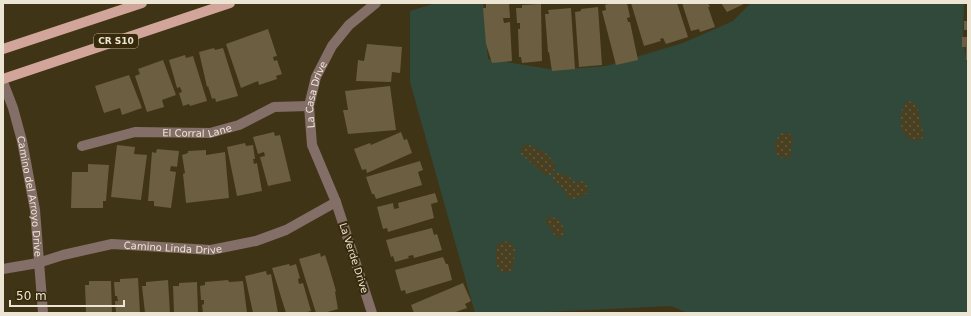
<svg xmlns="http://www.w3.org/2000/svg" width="971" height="316" font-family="'DejaVu Sans',sans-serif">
	<defs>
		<pattern id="sand-dots" width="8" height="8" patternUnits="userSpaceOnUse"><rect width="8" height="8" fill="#484021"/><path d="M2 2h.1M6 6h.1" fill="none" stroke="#635b40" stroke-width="1.8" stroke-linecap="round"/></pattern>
	</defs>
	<rect width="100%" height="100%" fill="#403416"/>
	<path fill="#30493a" d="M 436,3 L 483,3 L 488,59 L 555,70 L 606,66 L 683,43 L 733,21 L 751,3 L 964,3 L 963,40 L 968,70 L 968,313 L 688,313 L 671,306 L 525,313 L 475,313 L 410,82 L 410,11 Z"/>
	<g fill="url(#sand-dots)">
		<path d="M 907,101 C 923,101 917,123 924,133 L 922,139 C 899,147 896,113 907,101 Z"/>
		<path d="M 783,132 L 789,133 L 793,138 L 791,148 L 792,154 L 786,159 L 776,155 C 773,147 776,137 783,132 Z"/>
		<path d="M 527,144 C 541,149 550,154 556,167 L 551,175 L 545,175 L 521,154 L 520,149 Z"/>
		<path d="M 556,172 L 568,176 L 575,182 L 583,181 L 588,187 L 588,192 C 583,197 574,201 567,197 L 562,188 L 553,180 L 553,175 Z"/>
		<path d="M 549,216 L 560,220 L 565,231 L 562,237 L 556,237 L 545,221 Z"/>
		<path d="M 502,241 L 512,243 L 515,249 L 513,269 L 507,273 C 494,273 495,256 496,247 Z"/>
	</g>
	<g fill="#6c5e40">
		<path d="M 486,3 L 509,3 L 510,18 L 503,18 L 504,23 L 510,22 L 512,61 L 492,63 L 486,44 L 483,8 L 486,8 Z"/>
		<path d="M 611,3 L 627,3 L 630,17 L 627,18 L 628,22 L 630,22 L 638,60 L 616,65 L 602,11 L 606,10 L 605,5 Z"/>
		<path d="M 631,3 L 677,3 L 688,37 L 666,44 L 663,38 L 660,39 L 661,41 L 644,46 Z"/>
		<path d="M 682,3 L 708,3 L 710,7 L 708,7 L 715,27 L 700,32 L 699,29 L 691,31 Z"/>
		<path d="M 721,3 L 746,3 L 727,12 Z"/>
		<path d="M 541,4 L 542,61 L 522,63 L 521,57 L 519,57 L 518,29 L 520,29 L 520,23 L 517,23 L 516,8 L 522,8 L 522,5 Z"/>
		<path d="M 598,7 L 602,65 L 579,67 L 575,12 L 581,11 L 581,9 Z"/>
		<path d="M 571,8 L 575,69 L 552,71 L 549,52 L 548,52 L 545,14 L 549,14 L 548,10 Z"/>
		<rect x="964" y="21" width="4" height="9"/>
		<path d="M 268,29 L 277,56 L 273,57 L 274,61 L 277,60 L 282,74 L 276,76 L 277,79 L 259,85 L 258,81 L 241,88 L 226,44 Z"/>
		<path d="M 962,37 L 968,37 L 968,60 L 966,60 L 966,47 L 962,47 Z"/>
		<path d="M 367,44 L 402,47 L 400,73 L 392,72 L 391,82 L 356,81 L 358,60 L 364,61 Z"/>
		<path d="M 214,48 L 215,50 L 223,48 L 238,96 L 216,102 L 215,98 L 212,99 L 208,86 L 207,87 L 199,52 Z"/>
		<path d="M 185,55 L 186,58 L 193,56 L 207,101 L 190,106 L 189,104 L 183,106 L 179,93 L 182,92 L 180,87 L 177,88 L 169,60 Z"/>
		<path d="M 163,60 L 176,95 L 162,100 L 164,107 L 147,112 L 135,76 L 140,74 L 138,69 Z"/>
		<path d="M 129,75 L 142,108 L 122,115 L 120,108 L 104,113 L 95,86 Z"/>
		<path d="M 390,86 L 396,130 L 348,134 L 343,110 L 348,110 L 345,91 Z"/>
		<path d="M 274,132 L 275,136 L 280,135 L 291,181 L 268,186 L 260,157 L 265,156 L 264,152 L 258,154 L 253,137 Z"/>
		<path d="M 401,132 L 404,140 L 407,139 L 412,153 L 367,173 L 366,169 L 362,170 L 354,149 L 370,143 L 371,145 Z"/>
		<path d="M 245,143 L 246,146 L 253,145 L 255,159 L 253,159 L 254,164 L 257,163 L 262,191 L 237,196 L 227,147 Z"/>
		<path d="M 117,145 L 135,147 L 134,154 L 147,155 L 141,200 L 111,197 Z"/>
		<path d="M 157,149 L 179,151 L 177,167 L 171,166 L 170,171 L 176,172 L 171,208 L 154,206 L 154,201 L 148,201 L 152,152 L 156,153 Z"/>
		<path d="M 206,150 L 206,155 L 225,152 L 229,198 L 186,203 L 183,174 L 185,173 L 182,155 L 188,153 L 188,151 Z"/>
		<path d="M 420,161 L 423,170 L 418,172 L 422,185 L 376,199 L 374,194 L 372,194 L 366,177 Z"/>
		<path d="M 88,164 L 109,165 L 106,201 L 103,201 L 103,208 L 71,208 L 72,172 L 88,172 Z"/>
		<path d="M 435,193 L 438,202 L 431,204 L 434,218 L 388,232 L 387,228 L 383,229 L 377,207 L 393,203 L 394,209 L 399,208 L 398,203 Z"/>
		<path d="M 432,228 L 434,235 L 437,234 L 442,250 L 414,258 L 413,255 L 408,256 L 409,258 L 395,262 L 393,256 L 391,257 L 386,240 Z"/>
		<path d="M 320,253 L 321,257 L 325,255 L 329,267 L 336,291 L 335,292 L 338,309 L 324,313 L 316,313 L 299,259 Z"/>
		<path d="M 443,257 L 446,264 L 448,264 L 452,280 L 406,294 L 405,290 L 401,291 L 395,270 Z"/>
		<path d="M 289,264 L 290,266 L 296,264 L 300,278 L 298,279 L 299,284 L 303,283 L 311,311 L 303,313 L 286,313 L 272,268 Z"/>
		<path d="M 266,271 L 267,275 L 271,274 L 278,313 L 253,313 L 245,276 Z"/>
		<path d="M 138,278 L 140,313 L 116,313 L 115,301 L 118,301 L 117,296 L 115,296 L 114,282 L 120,282 L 120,279 Z"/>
		<path d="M 168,280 L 170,313 L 145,313 L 142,286 L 146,286 L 146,282 Z"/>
		<path d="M 228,280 L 229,282 L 243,281 L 247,313 L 203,313 L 202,305 L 204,304 L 204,300 L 201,300 L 200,286 L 205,285 L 205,282 Z"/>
		<path d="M 89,281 L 111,281 L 112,313 L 86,313 L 85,285 L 89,285 Z"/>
		<path d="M 197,282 L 198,313 L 174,313 L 173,286 L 179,286 L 179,283 Z"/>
		<path d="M 463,283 L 471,301 L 465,304 L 467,308 L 453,313 L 414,313 L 411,305 Z"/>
	</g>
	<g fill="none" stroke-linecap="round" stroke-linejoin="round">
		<g stroke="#846e68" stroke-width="10">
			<path id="s1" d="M 3,82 L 13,108 L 22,141 L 35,210 L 43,313"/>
			<path id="s2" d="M 82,146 L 135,132 L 210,133 L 239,125 L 274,107 L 309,106"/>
			<path id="s3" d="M 3,269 L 38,263 L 63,255 L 112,244 L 211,250 L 256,241 L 286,230 L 336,202"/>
			<path id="s4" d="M 372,313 L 336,202 L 312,145 L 309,106 L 316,77 L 332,46 L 349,25 L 376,3"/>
		</g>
		<g stroke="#d2a59a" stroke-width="10">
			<path d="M 3,49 L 142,3"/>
			<path d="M 3,79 L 230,3"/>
		</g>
	</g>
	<g text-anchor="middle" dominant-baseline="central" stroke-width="4" stroke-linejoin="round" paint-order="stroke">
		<rect fill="#362a0b" stroke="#b6ad98" stroke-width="1" x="94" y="34" width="44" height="14" rx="3"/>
		<g font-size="9" font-weight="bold" fill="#ede5d4">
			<text x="116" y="41">CR S10</text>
		</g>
		<g font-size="10" fill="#ede5d4" stroke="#362a0b">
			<text stroke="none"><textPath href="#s4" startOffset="230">La Casa Drive</textPath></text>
			<text stroke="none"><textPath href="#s2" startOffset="117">El Corral Lane</textPath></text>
			<text stroke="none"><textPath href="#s1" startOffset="118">Camino del Arroyo Drive</textPath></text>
			<text stroke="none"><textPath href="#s3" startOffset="173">Camino Linda Drive</textPath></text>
			<text transform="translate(354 258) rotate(72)">La Verde Drive</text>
		</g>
	</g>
	<rect width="971" height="316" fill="none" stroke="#ede5d4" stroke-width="8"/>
	<path d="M10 300v6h114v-6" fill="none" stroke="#ede5d4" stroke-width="2"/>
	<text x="16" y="300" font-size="12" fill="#ede5d4" stroke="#362a0b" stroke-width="3" paint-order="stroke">50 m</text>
</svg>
